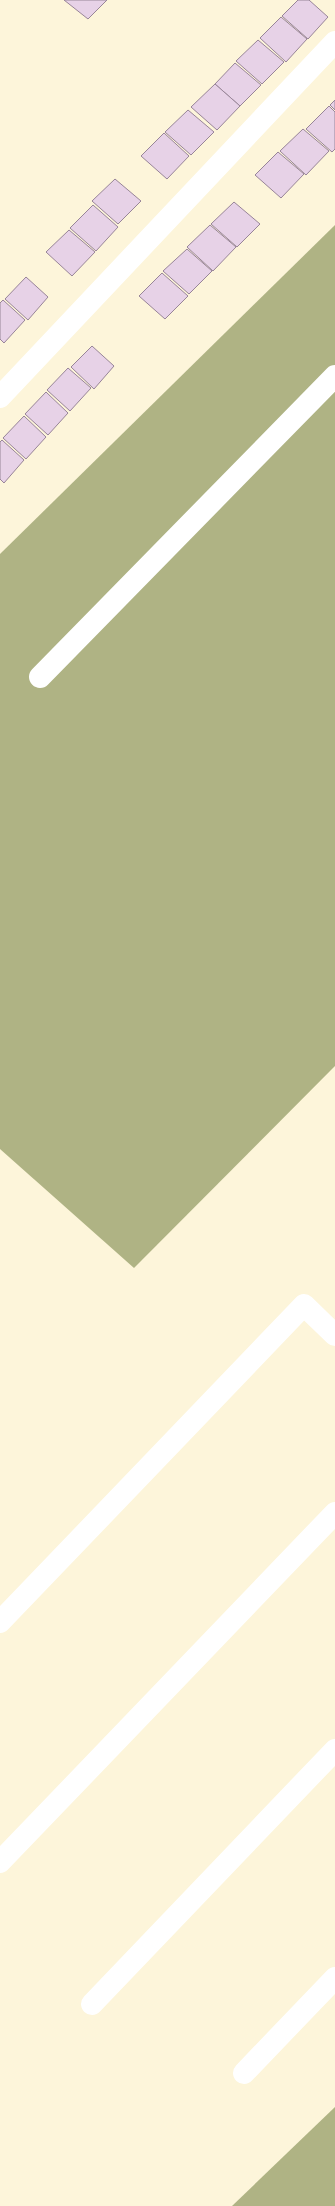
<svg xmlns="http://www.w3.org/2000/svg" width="335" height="2206" font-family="Merriweather,serif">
	<rect width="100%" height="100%" fill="#fdf5da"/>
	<g fill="#afb384">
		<path d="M 335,225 L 335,1066 L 134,1268 L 0,1149 L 0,554 Z"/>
		<path d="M 335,2107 L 335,2206 L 232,2206 Z"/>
	</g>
	<g fill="#e7d2e7" stroke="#988598">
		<path d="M 64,0 L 107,0 L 88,19 Z"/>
		<path d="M 298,0 L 309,0 L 328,17 L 308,39 L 282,16 Z"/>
		<path d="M 281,17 L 307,39 L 286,62 L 260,38 Z"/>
		<path d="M 258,40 L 284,62 L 262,84 L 236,61 Z"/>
		<path d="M 235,63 L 261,85 L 240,106 L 215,84 Z"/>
		<path d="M 215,84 L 240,106 L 217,130 L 191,107 Z"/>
		<path d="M 335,100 L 335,110 L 330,105 Z"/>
		<path d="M 329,106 L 335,112 L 335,149 L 332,152 L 306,129 Z"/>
		<path d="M 188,110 L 214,132 L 191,155 L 165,132 Z"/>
		<path d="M 303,129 L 329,151 L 306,175 L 280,151 Z"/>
		<path d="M 164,133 L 189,156 L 167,179 L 141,156 Z"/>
		<path d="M 278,152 L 304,174 L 281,198 L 255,175 Z"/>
		<path d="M 115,179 L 141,201 L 118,224 L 92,201 Z"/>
		<path d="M 234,202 L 260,224 L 237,247 L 211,224 Z"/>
		<path d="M 93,205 L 118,227 L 96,251 L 70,228 Z"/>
		<path d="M 210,225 L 236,247 L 213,271 L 187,247 Z"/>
		<path d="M 69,230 L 95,252 L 72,276 L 46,252 Z"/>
		<path d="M 187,249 L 212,271 L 189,294 L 163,271 Z"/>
		<path d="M 162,273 L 188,296 L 165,319 L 139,296 Z"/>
		<path d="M 26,277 L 48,297 L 28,320 L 5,299 Z"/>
		<path d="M 3,300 L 25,320 L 4,343 L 0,339 L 0,303 Z"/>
		<path d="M 92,346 L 114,366 L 94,389 L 71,367 Z"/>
		<path d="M 68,368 L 91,388 L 70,411 L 47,390 Z"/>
		<path d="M 46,392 L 68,413 L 48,435 L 25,414 Z"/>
		<path d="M 24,416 L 46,437 L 26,459 L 3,438 Z"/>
		<path d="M 2,440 L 24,460 L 4,483 L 0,479 L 0,442 Z"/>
	</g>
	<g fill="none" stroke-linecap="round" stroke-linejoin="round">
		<g stroke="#fff" stroke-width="22">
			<path d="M 0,397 L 335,42"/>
			<path d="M 40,677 L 335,376"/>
			<path d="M 0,1622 L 304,1305 L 335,1335"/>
			<path d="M 0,1862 L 335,1513"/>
			<path d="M 92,2004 L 335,1750"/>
			<path d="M 244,2073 L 335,1978"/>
		</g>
	</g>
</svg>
